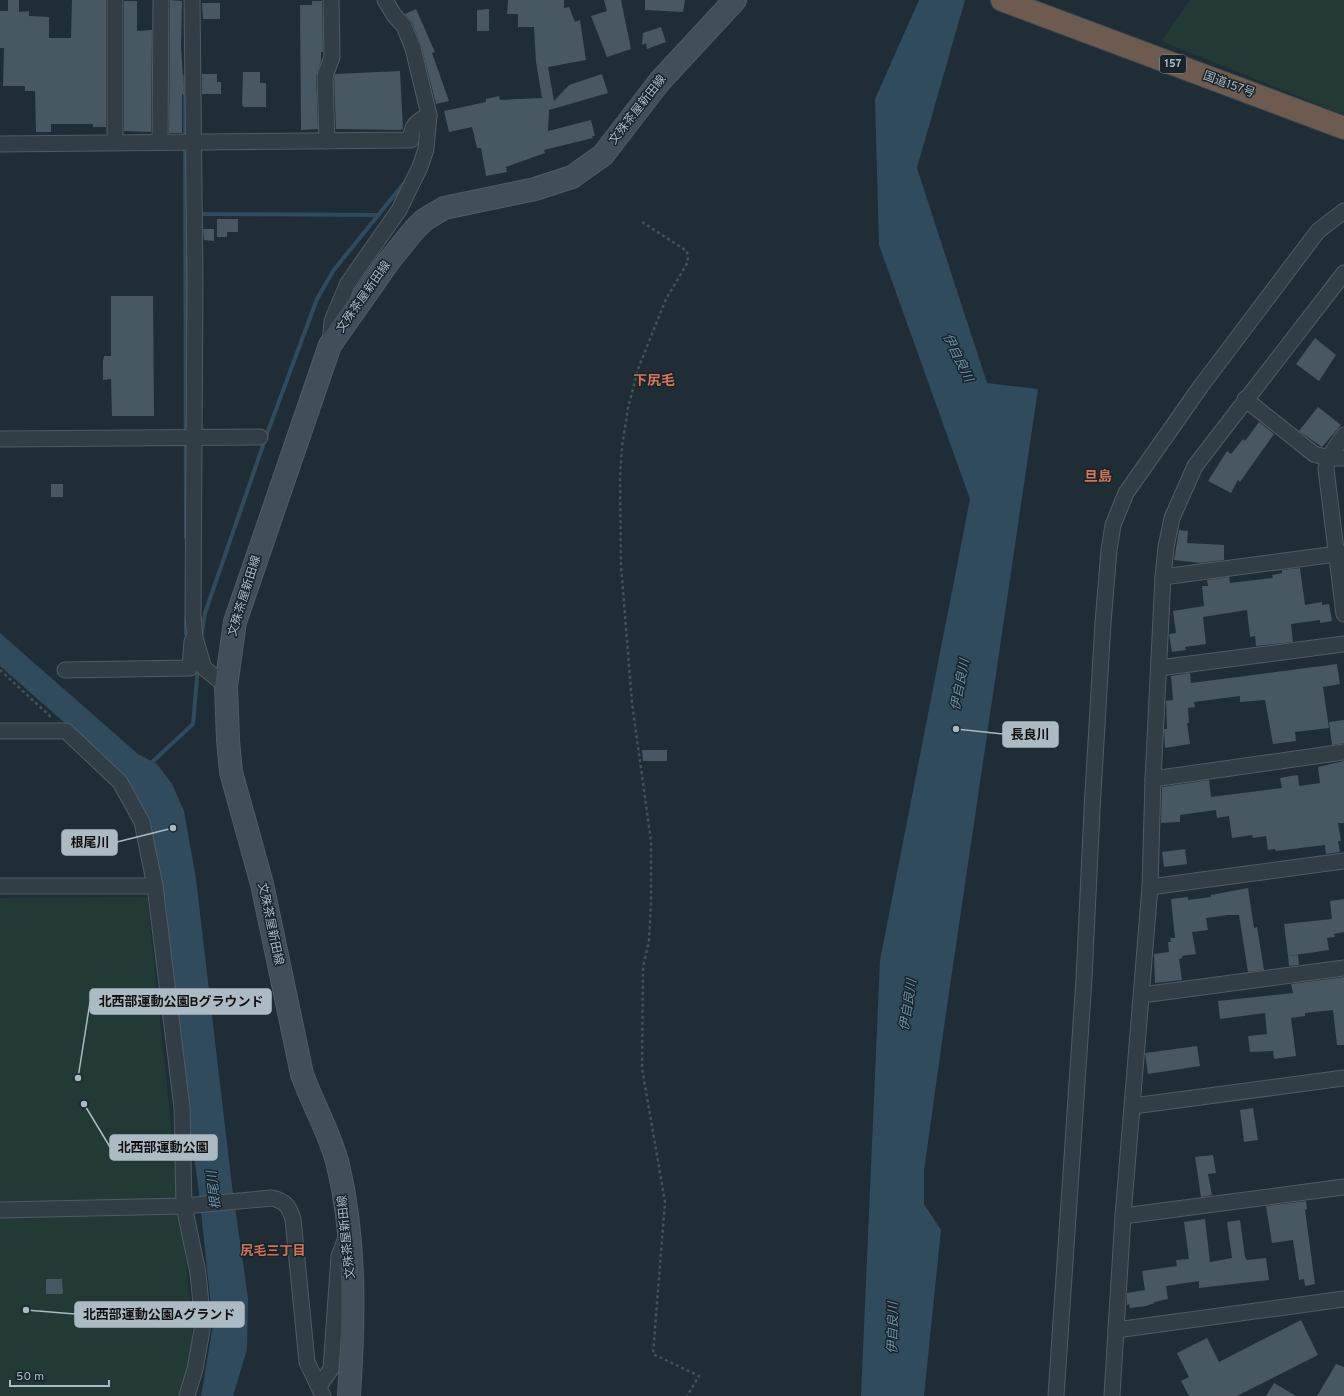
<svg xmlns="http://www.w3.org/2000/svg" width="1344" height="1396" font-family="Overpass,'Noto Sans JP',sans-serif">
	<rect width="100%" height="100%" fill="#1f2d36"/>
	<g fill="#223936">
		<path d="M 1190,0 L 1344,0 L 1344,115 L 1161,41 Z"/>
		<path d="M 147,897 L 191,1311 L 193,1347 L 179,1396 L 0,1396 L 0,898 Z"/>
	</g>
	<g fill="#304b5c">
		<path d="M 919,0 L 965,0 L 917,168 L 987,383 L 1038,389 L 945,1020 L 924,1171 L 924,1204 L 941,1230 L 924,1396 L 861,1396 L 880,960 L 970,499 L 879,245 L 875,99 Z"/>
		<path d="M 0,633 L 138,754 L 157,764 L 172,784 L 184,811 L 196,879 L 232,1186 L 248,1298 L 247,1350 L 233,1396 L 201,1396 L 213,1325 L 199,1193 L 149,818 L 124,775 L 0,666 Z"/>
	</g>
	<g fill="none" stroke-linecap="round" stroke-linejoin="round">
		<g stroke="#304b5c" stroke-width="4">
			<path d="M 185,76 L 186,538"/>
			<path d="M 197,214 L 379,215"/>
			<path d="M 186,618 L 186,634 L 190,637"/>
			<path d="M 201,638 L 205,613 L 268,431 L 317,299 L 333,271 L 405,182"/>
			<path d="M 149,765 L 193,724 L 198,666"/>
		</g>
	</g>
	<g fill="#475862">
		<path d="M 8,0 L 19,0 L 19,12 L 29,11 L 29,16 L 49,17 L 49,38 L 71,38 L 72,0 L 106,0 L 106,127 L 93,127 L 93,124 L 51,124 L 51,132 L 36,132 L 35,91 L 25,91 L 25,86 L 3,86 L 4,48 L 0,48 L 0,11 L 8,11 Z"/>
		<path d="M 170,0 L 182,1 L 181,47 L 184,94 L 182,94 L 182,133 L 169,133 Z"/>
		<path d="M 508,0 L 564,0 L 564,8 L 569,7 L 575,22 L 580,20 L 586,60 L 548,67 L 554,101 L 569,85 L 602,74 L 608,93 L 549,110 L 548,131 L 591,120 L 595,136 L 592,136 L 593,138 L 544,150 L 545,153 L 506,167 L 507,172 L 486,176 L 481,148 L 477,148 L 472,127 L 449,132 L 444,111 L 486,102 L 486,99 L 499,96 L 500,100 L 542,98 L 536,62 L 534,27 L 518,27 L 518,14 L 507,14 Z"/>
		<path d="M 604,0 L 621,0 L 631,49 L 607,57 L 591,16 L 607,11 Z"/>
		<path d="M 645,0 L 685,0 L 683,12 L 645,10 Z"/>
		<path d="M 124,1 L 137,1 L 137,31 L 152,30 L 151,132 L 124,131 Z"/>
		<path d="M 312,1 L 322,1 L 323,52 L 321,52 L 321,61 L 316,76 L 318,129 L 301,130 L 300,5 L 312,5 Z"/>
		<path d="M 202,3 L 220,3 L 220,19 L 203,19 Z"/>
		<path d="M 416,9 L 431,43 L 435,52 L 432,53 L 449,101 L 436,104 L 421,45 L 412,22 L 405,14 Z"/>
		<path d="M 489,9 L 489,31 L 477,31 L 477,10 Z"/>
		<path d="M 661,27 L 666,42 L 647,49 L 646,43 L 642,45 L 643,33 Z"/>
		<path d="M 400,71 L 403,129 L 399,130 L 336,129 L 334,77 L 335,74 Z"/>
		<path d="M 243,72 L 260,72 L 260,83 L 266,83 L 266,107 L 244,107 L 242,105 Z"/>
		<path d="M 202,74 L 217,74 L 217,82 L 221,82 L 221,94 L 202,94 Z"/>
		<path d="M 217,219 L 238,219 L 238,232 L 227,232 L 227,237 L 217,237 Z"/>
		<path d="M 203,229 L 214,229 L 214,241 L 204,240 Z"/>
		<path d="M 111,296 L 153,296 L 154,416 L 112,416 L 111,379 L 103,380 L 103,361 L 104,356 L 111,356 Z"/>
		<path d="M 1315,338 L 1336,355 L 1319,381 L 1296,364 Z"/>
		<path d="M 1318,407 L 1341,425 L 1322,447 L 1299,431 Z"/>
		<path d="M 1259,422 L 1274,434 L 1240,482 L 1238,480 L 1231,493 L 1208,481 L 1227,451 L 1231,454 L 1243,439 L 1245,441 Z"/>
		<rect x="51" y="484" width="12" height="13"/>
		<path d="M 1179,530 L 1188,531 L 1187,543 L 1224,545 L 1224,560 L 1200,563 L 1174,560 Z"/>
		<path d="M 1300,568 L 1305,605 L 1322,602 L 1322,605 L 1329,604 L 1332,621 L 1320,623 L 1320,620 L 1291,624 L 1293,642 L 1256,646 L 1255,636 L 1250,637 L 1247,610 L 1203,617 L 1206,644 L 1185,647 L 1186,650 L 1172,652 L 1169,634 L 1176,633 L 1173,611 L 1204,606 L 1202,586 L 1208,586 L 1207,580 L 1229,577 L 1230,583 L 1273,578 L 1272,575 L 1282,573 L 1282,570 Z"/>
		<path d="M 1337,664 L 1340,684 L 1323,687 L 1329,728 L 1295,732 L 1296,741 L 1273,744 L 1265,700 L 1240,702 L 1240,696 L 1194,702 L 1195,707 L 1188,708 L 1189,723 L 1187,723 L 1190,744 L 1165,748 L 1164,729 L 1167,729 L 1166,701 L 1173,700 L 1171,676 L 1190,673 L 1191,683 Z"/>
		<path d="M 1344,720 L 1344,743 L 1332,745 L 1329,722 Z"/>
		<path d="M 642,750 L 667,750 L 667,761 L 643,761 Z"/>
		<path d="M 1344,761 L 1344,823 L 1338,823 L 1341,841 L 1338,841 L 1340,852 L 1326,854 L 1325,845 L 1276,851 L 1275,849 L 1268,850 L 1266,836 L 1253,838 L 1252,835 L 1232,838 L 1229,816 L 1217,818 L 1216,810 L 1180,815 L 1180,822 L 1161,823 L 1162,787 L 1209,780 L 1211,797 L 1282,788 L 1280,778 L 1290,776 L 1298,775 L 1299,786 L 1320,783 L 1318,767 Z"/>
		<path d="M 1185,849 L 1187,864 L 1164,867 L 1162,852 Z"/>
		<path d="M 1248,888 L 1254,928 L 1257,927 L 1264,970 L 1248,972 L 1239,915 L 1228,915 L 1206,918 L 1208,930 L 1192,932 L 1196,954 L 1182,956 L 1182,958 L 1179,959 L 1182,980 L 1155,983 L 1154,954 L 1169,952 L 1168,942 L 1171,942 L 1170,938 L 1175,938 L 1171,899 L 1188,897 L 1188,900 L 1211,897 L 1211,895 Z"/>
		<path d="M 1344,899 L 1344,932 L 1334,934 L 1335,937 L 1327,938 L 1329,950 L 1288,956 L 1284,924 L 1332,919 L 1330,901 Z"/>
		<path d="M 1298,955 L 1299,965 L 1289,966 L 1288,956 Z"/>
		<path d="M 1344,977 L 1344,1045 L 1337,1045 L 1333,1010 L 1305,1013 L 1305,1016 L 1291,1018 L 1296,1056 L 1274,1059 L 1273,1051 L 1250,1052 L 1248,1036 L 1267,1034 L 1265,1013 L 1220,1019 L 1218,1001 L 1293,993 L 1291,984 Z"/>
		<path d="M 1197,1046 L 1200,1066 L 1148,1074 L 1145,1053 Z"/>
		<path d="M 1253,1108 L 1258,1140 L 1244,1142 L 1240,1110 Z"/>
		<path d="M 1213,1155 L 1216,1173 L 1208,1174 L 1212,1195 L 1201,1197 L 1195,1157 Z"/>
		<path d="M 1306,1201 L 1307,1209 L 1305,1210 L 1315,1284 L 1305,1286 L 1304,1279 L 1299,1280 L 1293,1240 L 1272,1243 L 1266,1206 Z"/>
		<path d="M 1205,1219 L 1210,1262 L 1232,1258 L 1227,1222 L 1240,1220 L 1245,1257 L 1247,1260 L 1266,1258 L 1269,1280 L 1199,1288 L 1199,1281 L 1166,1286 L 1168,1299 L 1154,1302 L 1155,1303 L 1146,1306 L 1130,1308 L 1129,1304 L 1127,1305 L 1127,1293 L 1145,1290 L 1142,1271 L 1177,1266 L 1176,1260 L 1189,1259 L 1184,1222 Z"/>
		<path d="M 46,1279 L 62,1279 L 63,1294 L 46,1294 Z"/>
		<path d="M 1301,1320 L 1318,1355 L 1237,1396 L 1189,1396 L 1181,1381 L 1189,1377 L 1177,1353 L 1207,1338 L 1219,1362 Z"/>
		<path d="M 1336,1364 L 1344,1367 L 1344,1396 L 1317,1396 Z"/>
		<path d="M 1274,1383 L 1296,1396 L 1266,1396 Z"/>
	</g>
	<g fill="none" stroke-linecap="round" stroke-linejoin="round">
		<g stroke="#505c65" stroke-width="17">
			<g id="street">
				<path d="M 115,0 L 115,142"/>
				<path d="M 192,0 L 195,282 L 193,616 L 195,638 L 204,668 L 226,686"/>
				<path d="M 327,141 L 325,76 L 332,57 L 331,0"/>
				<path d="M 160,142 L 161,0"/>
				<path d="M 0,144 L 411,140 C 411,125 416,122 429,115"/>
				<path d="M 1344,273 L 1195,466 L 1172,518 L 1166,547 L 1163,577 L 1153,779 L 1150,887 L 1123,1216 L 1116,1330 L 1344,1299"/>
				<path d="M 330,344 L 332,321 L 348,283 L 399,210 L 420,167 L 426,149 L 429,115 L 413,48 L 404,26 L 394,15 L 385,0"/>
				<path d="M 1245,399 L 1314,454 L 1328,458 L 1344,458"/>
				<path d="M 1344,435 L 1328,458 L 1326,469 L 1344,614"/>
				<path d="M 0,439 L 260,437"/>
				<path d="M 1163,577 L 1344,553"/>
				<path d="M 1159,668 L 1344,644"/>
				<path d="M 65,670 L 190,668 L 192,641"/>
				<path d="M 0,731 L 66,731 L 120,782 L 142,822 L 155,886 L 182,1108 L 184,1206 L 198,1273 L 201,1304 L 202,1330 L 195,1369 L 187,1396"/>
				<path d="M 1153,779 L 1344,752"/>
				<path d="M 0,886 L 155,886"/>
				<path d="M 1150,887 L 1344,861"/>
				<path d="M 1142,995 L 1344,968"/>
				<path d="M 1133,1106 L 1344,1078"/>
				<path d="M 0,1210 L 184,1206 L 272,1198 C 285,1201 289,1206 293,1219 L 307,1362 L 323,1396"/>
				<path d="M 1123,1216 L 1344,1187"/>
				<path d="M 319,1386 L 331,1369 L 339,1256 L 347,1235"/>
				<path d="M 1056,1396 L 1084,979 L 1092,810 L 1103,623 L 1109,550 L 1113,525 L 1126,493 L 1201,386 L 1318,231 L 1344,211"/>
				<path d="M 1112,1396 L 1116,1330"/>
			</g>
		</g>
		<g stroke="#505c65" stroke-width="24">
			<path id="secondary" d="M 349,1396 C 354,1319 356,1241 338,1165 C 330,1133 313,1105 302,1074 L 262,884 L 231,772 L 228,740 L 226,686 L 235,622 L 330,345 L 389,261 L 414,230 L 424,220 L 444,208 L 535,189 L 572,177 L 603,155 L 660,81 L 735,0"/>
		</g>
		<g stroke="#3d4951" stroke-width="24">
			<path id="highway" d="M 1002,0 L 1344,128"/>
		</g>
		<g stroke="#405554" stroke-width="2.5" stroke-dasharray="3 3" stroke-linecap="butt">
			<path d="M 642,222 L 687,251 L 688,262 L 666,299 L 638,369 L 628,408 L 622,447 L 620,478 L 621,565 L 632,703 L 651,841 L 651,900 L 649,941 L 643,967 L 642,1068 L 665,1202 L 653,1354 L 699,1376 L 687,1396"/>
			<path d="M 0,670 L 51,717"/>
		</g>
		<use href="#street" stroke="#323e46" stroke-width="15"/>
		<use href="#secondary" stroke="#404f59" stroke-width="22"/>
		<use href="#highway" stroke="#6d5b4f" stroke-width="22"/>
	</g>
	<g text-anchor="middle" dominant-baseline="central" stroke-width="3" stroke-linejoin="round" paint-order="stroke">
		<rect fill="#18232b" stroke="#808d96" stroke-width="1" x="1160" y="55" width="26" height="18" rx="3"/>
		<g font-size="11" font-weight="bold" fill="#acbac4">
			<text x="1173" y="64">157</text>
		</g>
		<g font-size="12" fill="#acbac4" stroke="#18232b">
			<text transform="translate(1229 85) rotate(20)">国道157号</text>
			<text transform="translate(638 110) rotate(-52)">文殊茶屋新田線</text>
			<text transform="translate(364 297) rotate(-55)">文殊茶屋新田線</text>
			<text transform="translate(245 596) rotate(-73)">文殊茶屋新田線</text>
			<text transform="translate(270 924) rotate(78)">文殊茶屋新田線</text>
			<text transform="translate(347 1237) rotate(-96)">文殊茶屋新田線</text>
		</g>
		<g font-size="13" font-style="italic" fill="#6c92a9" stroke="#18232b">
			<text transform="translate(957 358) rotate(64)">伊自良川</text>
			<text transform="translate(961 685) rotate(-79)">伊自良川</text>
			<text transform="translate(909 1005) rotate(-81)">伊自良川</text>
			<text transform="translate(215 1190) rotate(-97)">根尾川</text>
			<text transform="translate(894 1328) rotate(-89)">伊自良川</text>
		</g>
		<g font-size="13" font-weight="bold" fill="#d47557" stroke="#18232b">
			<text x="273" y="1252">尻毛三丁目</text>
		</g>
		<g font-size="14" font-weight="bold" fill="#d47557" stroke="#18232b">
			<text x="654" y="381">下尻毛</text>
			<text x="1098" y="477">旦島</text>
		</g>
	</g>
	<path fill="none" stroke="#acbac4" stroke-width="1.5" d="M956 729L1003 734M173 828L117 842M78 1078L90 1002M84 1104L110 1147M26 1310L75 1314"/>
	<g fill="#acbac4" stroke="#18232b" stroke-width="1.5">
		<circle cx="956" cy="729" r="4"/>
		<circle cx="173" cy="828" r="4"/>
		<circle cx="78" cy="1078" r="4"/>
		<circle cx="84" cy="1104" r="4"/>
		<circle cx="26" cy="1310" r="4"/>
	</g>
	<g fill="#acbac4" stroke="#acbac4" stroke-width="1.5">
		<rect x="1003" y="722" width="55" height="25" rx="4"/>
		<rect x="62" y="830" width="55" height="25" rx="4"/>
		<rect x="90" y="989" width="181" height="25" rx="4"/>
		<rect x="110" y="1135" width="107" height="25" rx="4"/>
		<rect x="75" y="1302" width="169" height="25" rx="4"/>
	</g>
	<g font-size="13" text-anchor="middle" font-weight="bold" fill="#111">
		<text x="1030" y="739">長良川</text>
		<text x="90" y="847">根尾川</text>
		<text x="181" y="1006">北西部運動公園Bグラウンド</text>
		<text x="163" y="1152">北西部運動公園</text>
		<text x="159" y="1319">北西部運動公園Aグランド</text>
	</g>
	<path d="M10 1380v6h99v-6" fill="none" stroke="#acbac4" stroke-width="2"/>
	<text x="16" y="1380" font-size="12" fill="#acbac4" stroke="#18232b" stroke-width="3" paint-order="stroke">50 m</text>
</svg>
